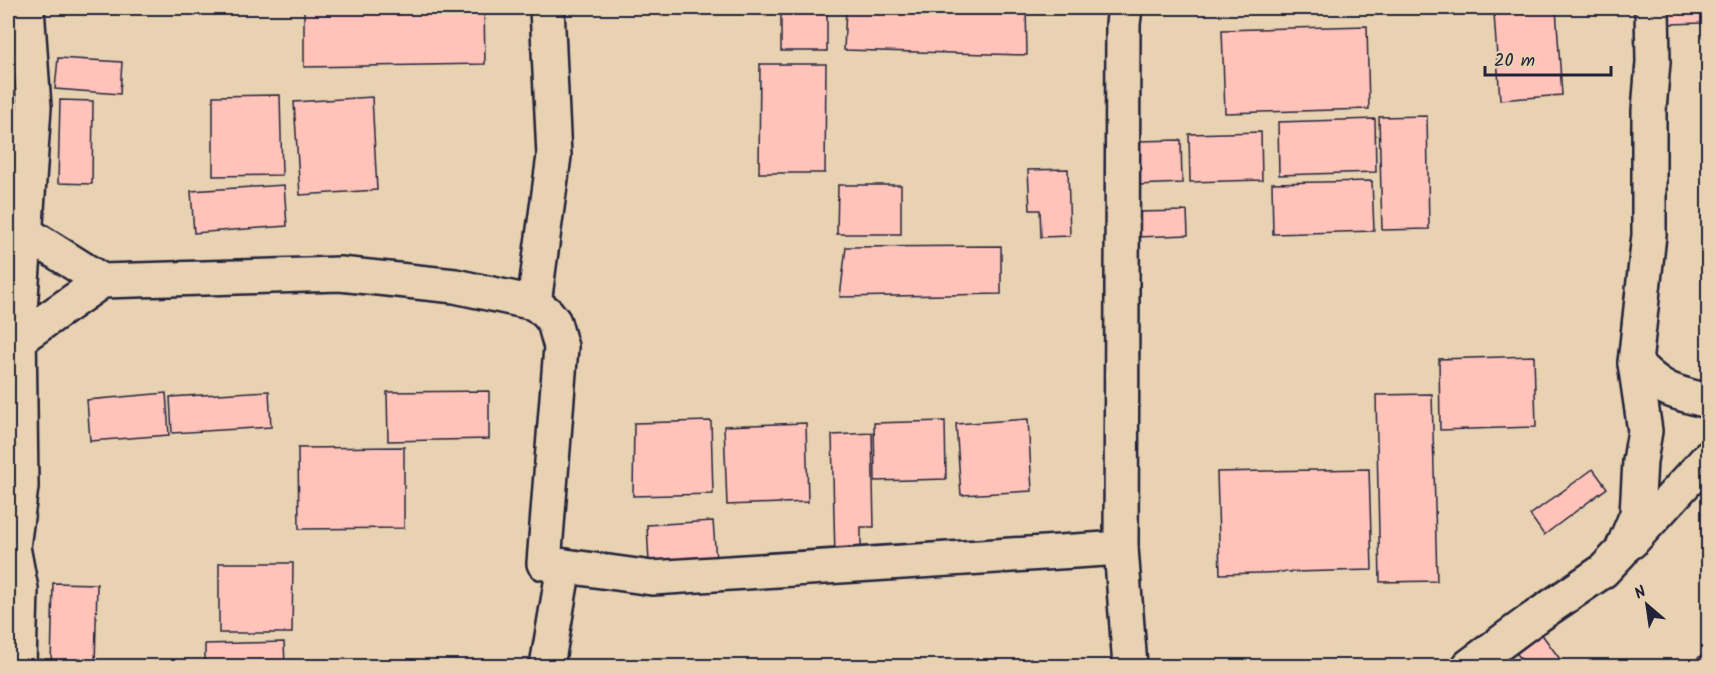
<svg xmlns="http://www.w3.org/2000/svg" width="1716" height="674" font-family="Kalam,sans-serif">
	<rect width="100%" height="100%" fill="#e8d2b1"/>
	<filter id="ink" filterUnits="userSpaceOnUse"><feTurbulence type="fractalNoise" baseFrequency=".0167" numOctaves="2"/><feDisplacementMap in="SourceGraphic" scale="12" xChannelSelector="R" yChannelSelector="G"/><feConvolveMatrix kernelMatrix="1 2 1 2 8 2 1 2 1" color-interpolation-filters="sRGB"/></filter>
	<g filter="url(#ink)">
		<g fill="#ffc3ba" stroke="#22223b" stroke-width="1.5">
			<path d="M 304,8 L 484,8 L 485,64 L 304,67 Z"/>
			<rect x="781" y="8" width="46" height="43"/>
			<path d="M 846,8 L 1026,8 L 1027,55 L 844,50 Z"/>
			<path d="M 1667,8 L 1703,8 L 1703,23 L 1668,24 Z"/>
			<path d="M 1556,9 L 1562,95 L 1500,100 L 1494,14 Z"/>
			<path d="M 1367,26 L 1369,109 L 1225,113 L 1222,30 Z"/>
			<path d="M 58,58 L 122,62 L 120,94 L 55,89 Z"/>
			<path d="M 760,64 L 826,64 L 825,173 L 759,173 Z"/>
			<path d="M 280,95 L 282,175 L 213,176 L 213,96 Z"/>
			<path d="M 372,97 L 377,190 L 300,195 L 294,102 Z"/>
			<path d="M 60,100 L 93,101 L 92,184 L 58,183 Z"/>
			<path d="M 1427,116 L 1429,229 L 1382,230 L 1379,117 Z"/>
			<path d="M 1375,119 L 1376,172 L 1279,175 L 1278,122 Z"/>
			<path d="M 1261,132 L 1262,180 L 1190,182 L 1189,134 Z"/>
			<path d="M 1181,140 L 1182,183 L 1138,185 L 1138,141 Z"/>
			<path d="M 1068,169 L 1070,236 L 1041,237 L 1040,210 L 1030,210 L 1028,170 Z"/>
			<path d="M 1372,181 L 1374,231 L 1273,234 L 1272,183 Z"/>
			<path d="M 284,185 L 287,226 L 194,233 L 191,191 Z"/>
			<path d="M 838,185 L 901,185 L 901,234 L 837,234 Z"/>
			<path d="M 1187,211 L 1188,235 L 1137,237 L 1136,212 Z"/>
			<path d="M 1001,246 L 1001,294 L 840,297 L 846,247 Z"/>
			<path d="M 1534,356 L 1536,427 L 1440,430 L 1439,359 Z"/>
			<path d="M 269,391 L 271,427 L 172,433 L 170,397 Z"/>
			<path d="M 489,391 L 489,439 L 388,441 L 387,392 Z"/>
			<path d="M 166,393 L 169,435 L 90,441 L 87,400 Z"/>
			<path d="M 1432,394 L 1437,581 L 1380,582 L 1376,395 Z"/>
			<path d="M 1028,419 L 1032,491 L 961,495 L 956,424 Z"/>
			<path d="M 711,421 L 713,494 L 633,496 L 634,423 Z"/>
			<path d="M 945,421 L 946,479 L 875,481 L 874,423 Z"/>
			<path d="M 806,423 L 808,502 L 727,505 L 724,426 Z"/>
			<path d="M 872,433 L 874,527 L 861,527 L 861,557 L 835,557 L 832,435 Z"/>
			<path d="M 404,447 L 404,528 L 299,529 L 298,448 Z"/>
			<path d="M 1369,469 L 1372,570 L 1220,574 L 1217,472 Z"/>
			<path d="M 1593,469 L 1607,488 L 1544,535 L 1530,515 Z"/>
			<path d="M 713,521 L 716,560 L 649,563 L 647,525 Z"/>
			<path d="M 1708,526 L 1708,541 L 1701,532 Z"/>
			<path d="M 219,563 L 293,563 L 292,633 L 219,633 Z"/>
			<path d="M 53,583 L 97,584 L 95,666 L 51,666 Z"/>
			<path d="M 1535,625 L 1565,666 L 1526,666 L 1509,643 Z"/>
			<path d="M 284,642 L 285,666 L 205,666 L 205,644 Z"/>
			<path d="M 1708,650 L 1708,666 L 1688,666 Z"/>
			<path d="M 1035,662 L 1035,666 L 912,666 Z"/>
			<path d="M 1078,663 L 1078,666 L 1047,666 L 1047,664 Z"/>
		</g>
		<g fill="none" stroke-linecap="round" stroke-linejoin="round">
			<g stroke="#22223b" stroke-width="38">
				<g id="street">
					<path d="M 1125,8 L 1123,24 L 1121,548 L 1130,666"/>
					<path d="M 26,233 L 102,281"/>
					<path d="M 534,303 L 554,156 L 547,8"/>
					<path d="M 19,339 L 102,281 L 340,274 L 455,286 L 534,303 L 547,313 L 554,322 L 561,347 L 544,563 L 652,578 L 1121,548"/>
					<path d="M 1635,363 C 1662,391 1672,392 1708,401"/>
					<path d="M 1631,542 L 1708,458"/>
					<path d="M 19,666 L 21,589 L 13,547 L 21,487 L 19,326 L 34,107 L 27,8"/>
					<path d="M 547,666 L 564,566"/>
					<path d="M 1469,666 L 1530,621 L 1603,571 L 1621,552 L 1637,514 L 1640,461 L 1645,431 L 1635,363 L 1649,235 L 1649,110 L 1653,62 L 1652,8"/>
				</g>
			</g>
			<use href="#street" stroke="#e8d2b1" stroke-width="33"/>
		</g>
	</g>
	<rect width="1716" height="674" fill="none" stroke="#e8d2b1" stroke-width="30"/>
	<rect x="15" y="15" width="1686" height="644" fill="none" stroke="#22223b" stroke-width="2" filter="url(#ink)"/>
	<g transform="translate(1647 605) rotate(331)" stroke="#e8d2b1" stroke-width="4.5" paint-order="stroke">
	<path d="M0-4.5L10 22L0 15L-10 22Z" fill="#22223b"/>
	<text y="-9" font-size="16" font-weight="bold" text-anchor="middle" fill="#22223b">N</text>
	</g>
	<path d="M1485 66v9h126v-9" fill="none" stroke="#22223b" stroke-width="3"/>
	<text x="1494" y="66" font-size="18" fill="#22223b" stroke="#e8d2b1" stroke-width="4.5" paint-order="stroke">20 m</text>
</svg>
